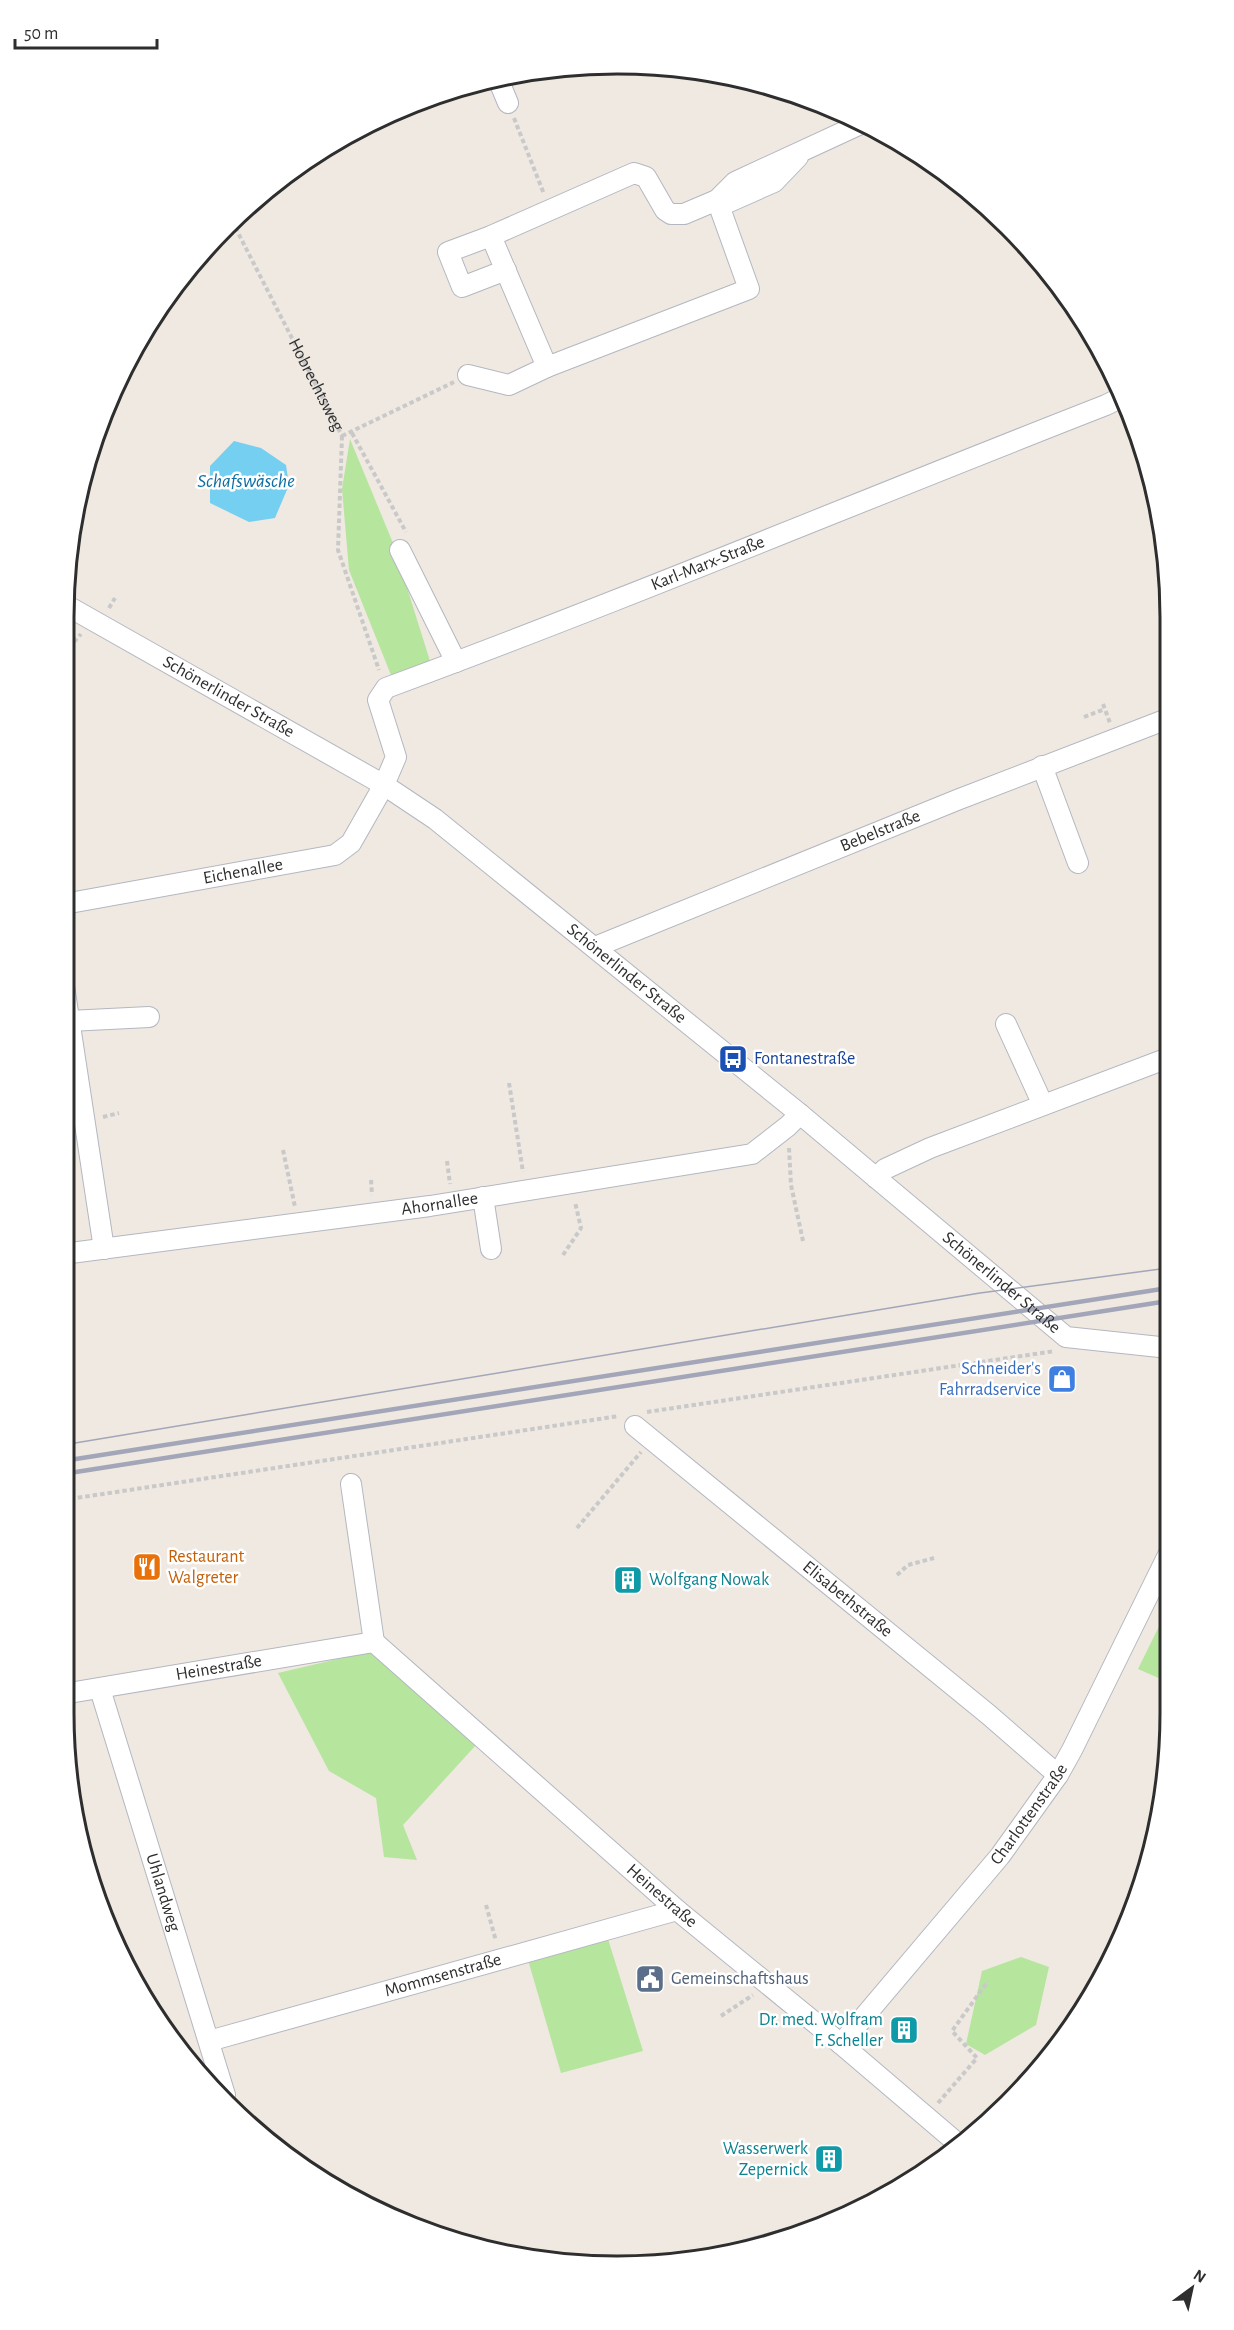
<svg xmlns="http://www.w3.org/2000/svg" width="1234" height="2330" font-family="'Alegreya Sans',sans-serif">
	<rect width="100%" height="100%" fill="#efe9e1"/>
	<g fill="#b6e59e">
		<path d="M 350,439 L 393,543 L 430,661 L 391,675 L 349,570 L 342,489 Z"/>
		<path d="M 1169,1606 L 1170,1683 L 1138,1669 Z"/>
		<path d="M 372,1651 L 476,1745 L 403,1825 L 417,1860 L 384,1857 L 376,1798 L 329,1771 L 278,1673 Z"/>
		<path d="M 608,1939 L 643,2051 L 561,2073 L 528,1960 Z"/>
		<path d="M 1021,1957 L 1049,1967 L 1036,2025 L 985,2055 L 966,2044 L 982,1971 Z"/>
	</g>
	<path fill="#75cff0" d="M 234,441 L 261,448 L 286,465 L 289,485 L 275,518 L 249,522 L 210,503 L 210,466 Z"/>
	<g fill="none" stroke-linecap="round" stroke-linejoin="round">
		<g stroke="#b4b7c1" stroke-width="22">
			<g id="minor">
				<path d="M 498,79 L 508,103"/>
				<path d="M 717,200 L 749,289 L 547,367 L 491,236 L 634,173 L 646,177 L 665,210 L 671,214 L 684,214 L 717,200 L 735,182 L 865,122"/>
				<path d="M 717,200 L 729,202 L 774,182 L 798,157"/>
				<path d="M 491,236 L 448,252 L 462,287 L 506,270"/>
				<path d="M 468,375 L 509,385 L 547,367"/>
				<path d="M 400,550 L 456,662"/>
				<path id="s2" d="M 64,604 L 384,785 L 435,819 L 800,1114 L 1066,1337 L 1169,1348"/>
				<path d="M 1042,766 L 1078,863"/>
				<path id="s3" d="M 64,904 L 335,855 L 351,843 L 384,785 L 396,757 L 378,700 L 386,688 C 627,599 865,499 1106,405 L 1124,396"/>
				<path id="s4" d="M 595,947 L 957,800 L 1167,719"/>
				<path d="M 64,986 L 104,1249"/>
				<path d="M 69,1021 L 149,1017"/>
				<path d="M 1006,1024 L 1043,1105"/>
				<path d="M 876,1178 L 885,1169 L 930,1148 L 1168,1058"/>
				<path d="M 483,1197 L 491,1249"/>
				<path id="s5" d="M 63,1254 L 430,1206 L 752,1154 L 788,1126 L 800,1114"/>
				<path id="s6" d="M 635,1426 L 989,1715 L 1058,1775"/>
				<path d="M 351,1484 L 374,1642"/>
				<path id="s7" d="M 100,1689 L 225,2095"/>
				<path id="s8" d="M 63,1694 L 374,1642 L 677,1910 L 841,2044 L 956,2142"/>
				<path id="s9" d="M 209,2041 L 677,1910"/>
				<path id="s10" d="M 841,2044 L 1000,1856 L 1058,1775 L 1072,1750 L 1169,1553"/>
				<path d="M 746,2250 L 786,2239"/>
			</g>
		</g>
		<g stroke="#c9c9c9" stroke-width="4" stroke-dasharray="4.5 3" stroke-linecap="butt">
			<path d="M 514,118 L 544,194"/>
			<path id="s1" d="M 232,221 L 342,436"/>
			<path d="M 352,433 L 406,532"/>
			<path d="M 342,436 L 338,550 L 379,670"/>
			<path d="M 342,436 L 454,382"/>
			<path d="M 109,608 L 115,598"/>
			<path d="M 64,653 L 81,634"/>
			<path d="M 1103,704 L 1110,723"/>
			<path d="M 1084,717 L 1105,709"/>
			<path d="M 509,1083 L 523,1172"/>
			<path d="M 103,1117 L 119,1113"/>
			<path d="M 789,1148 L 791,1185 L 803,1241"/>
			<path d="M 283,1150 L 295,1207"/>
			<path d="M 447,1161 L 450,1184"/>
			<path d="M 371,1180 L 372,1195"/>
			<path d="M 563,1255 L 581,1228 L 575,1202"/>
			<path d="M 647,1412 L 1055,1351"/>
			<path d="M 63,1500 L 619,1416"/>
			<path d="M 577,1528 L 641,1452"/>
			<path d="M 897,1575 L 908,1565 L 934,1558"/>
			<path d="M 486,1905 L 496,1941"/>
			<path d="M 721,2016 L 753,1995"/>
			<path d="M 938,2103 L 977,2058 L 952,2031 L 988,1981"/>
		</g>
		<use href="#minor" stroke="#fff" stroke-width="20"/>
		<path stroke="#a3a6b8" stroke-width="1.5" d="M 63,1445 L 980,1293 L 1168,1268"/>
		<g stroke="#a3a6b8" stroke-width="4.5">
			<path d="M 63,1461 L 1168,1288"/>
			<path d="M 63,1474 L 1168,1301"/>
		</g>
	</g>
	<defs>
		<g id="bus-square" transform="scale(1.5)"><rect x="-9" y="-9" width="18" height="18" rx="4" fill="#1a4fb4" stroke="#fff"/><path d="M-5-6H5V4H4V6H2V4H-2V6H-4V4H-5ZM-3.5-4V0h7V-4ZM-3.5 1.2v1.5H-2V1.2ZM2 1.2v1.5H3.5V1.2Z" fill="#fff"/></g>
		<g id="shop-square" transform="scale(1.5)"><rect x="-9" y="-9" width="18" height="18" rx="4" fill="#3f7fe0" stroke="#fff"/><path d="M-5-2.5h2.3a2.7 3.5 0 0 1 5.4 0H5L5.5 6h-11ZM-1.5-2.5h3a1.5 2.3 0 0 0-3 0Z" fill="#fff"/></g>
		<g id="restaurant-square" transform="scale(1.5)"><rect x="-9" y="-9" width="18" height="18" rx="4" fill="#e8710a" stroke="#fff"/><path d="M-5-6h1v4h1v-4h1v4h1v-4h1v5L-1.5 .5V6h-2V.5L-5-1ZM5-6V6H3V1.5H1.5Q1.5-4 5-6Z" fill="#fff"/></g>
		<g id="building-square" transform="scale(1.5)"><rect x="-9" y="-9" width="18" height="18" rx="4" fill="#0f9aa8" stroke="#fff"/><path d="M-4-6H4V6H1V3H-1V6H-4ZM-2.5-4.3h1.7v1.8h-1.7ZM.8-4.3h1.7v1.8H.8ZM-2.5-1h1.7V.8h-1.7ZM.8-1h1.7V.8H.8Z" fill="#fff"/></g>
		<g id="civic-square" transform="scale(1.5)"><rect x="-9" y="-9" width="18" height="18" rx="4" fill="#5c6f8a" stroke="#fff"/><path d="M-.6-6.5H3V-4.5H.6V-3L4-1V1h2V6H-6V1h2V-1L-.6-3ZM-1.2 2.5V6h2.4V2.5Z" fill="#fff"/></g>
	</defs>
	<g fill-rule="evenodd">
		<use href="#bus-square" x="733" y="1059"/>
		<use href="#shop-square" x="1062" y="1379"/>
		<use href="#restaurant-square" x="147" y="1567"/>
		<use href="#building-square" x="628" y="1580"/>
		<use href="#civic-square" x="650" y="1979"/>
		<use href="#building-square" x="904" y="2030"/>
		<use href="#building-square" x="829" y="2159"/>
	</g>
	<g text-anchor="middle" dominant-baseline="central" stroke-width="5" stroke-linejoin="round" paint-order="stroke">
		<g font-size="18" fill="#2e2e2e" stroke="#fff">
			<text stroke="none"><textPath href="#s1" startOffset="184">Hobrechtsweg</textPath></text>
			<text stroke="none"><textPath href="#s3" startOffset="812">Karl-Marx-Straße</textPath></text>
			<text stroke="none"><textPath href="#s2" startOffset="189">Schönerlinder Straße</textPath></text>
			<text stroke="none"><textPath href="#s4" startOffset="308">Bebelstraße</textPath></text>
			<text stroke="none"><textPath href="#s3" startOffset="182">Eichenallee</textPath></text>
			<text stroke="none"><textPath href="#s2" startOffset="675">Schönerlinder Straße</textPath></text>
			<text stroke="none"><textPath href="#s5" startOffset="380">Ahornallee</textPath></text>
			<text stroke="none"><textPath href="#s2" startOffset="1161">Schönerlinder Straße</textPath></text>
			<text stroke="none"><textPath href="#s6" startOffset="274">Elisabethstraße</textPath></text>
			<text stroke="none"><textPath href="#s8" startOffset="158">Heinestraße</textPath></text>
			<text stroke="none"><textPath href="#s10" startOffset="297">Charlottenstraße</textPath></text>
			<text stroke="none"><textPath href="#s7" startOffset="213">Uhlandweg</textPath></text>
			<text stroke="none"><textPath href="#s8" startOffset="699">Heinestraße</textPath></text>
			<text stroke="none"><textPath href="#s9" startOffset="243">Mommsenstraße</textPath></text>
		</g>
		<g font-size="18" fill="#164399" stroke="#fff" text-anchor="start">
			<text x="754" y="1059">Fontanestraße</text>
		</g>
		<g font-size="18" fill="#366cbe" stroke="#fff" text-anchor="end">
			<text x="1041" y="1369">Schneider's<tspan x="1041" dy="21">Fahrradservice</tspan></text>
		</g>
		<g font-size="18" fill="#c56008" stroke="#fff" text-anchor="start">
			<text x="168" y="1557">Restaurant<tspan x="168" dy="21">Walgreter</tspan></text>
		</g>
		<g font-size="18" fill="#0d838f" stroke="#fff" text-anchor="end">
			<text x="649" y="1580" text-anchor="start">Wolfgang Nowak</text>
			<text x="883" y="2020">Dr. med. Wolfram<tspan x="883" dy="21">F. Scheller</tspan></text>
			<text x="808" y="2149">Wasserwerk<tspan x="808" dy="21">Zepernick</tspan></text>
		</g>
		<g font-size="18" fill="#4e5e75" stroke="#fff" text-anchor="start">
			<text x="671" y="1979">Gemeinschaftshaus</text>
		</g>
		<g font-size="20" font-style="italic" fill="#0d6fa3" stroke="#fff">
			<text x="246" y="481">Schafswäsche</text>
		</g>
	</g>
	<path d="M0 0H1234V2330H0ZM617 74H617A543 543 0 0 1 1160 617V1713A543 543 0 0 1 617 2256H617A543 543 0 0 1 74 1713V617A543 543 0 0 1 617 74Z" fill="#fff" fill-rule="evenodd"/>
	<path fill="none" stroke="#2e2e2e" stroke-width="3" d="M617 74H617A543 543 0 0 1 1160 617V1713A543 543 0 0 1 617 2256H617A543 543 0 0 1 74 1713V617A543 543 0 0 1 617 74Z"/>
	<g transform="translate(1192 2288) rotate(33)" stroke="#ffffff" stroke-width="4.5" paint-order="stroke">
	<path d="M0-4.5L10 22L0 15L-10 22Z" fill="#2e2e2e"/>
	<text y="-9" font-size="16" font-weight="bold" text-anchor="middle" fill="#2e2e2e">N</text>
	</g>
	<path d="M15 39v9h142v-9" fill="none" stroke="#2e2e2e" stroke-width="3"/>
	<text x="24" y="39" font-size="18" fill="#2e2e2e" stroke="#ffffff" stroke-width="4.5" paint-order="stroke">50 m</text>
</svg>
